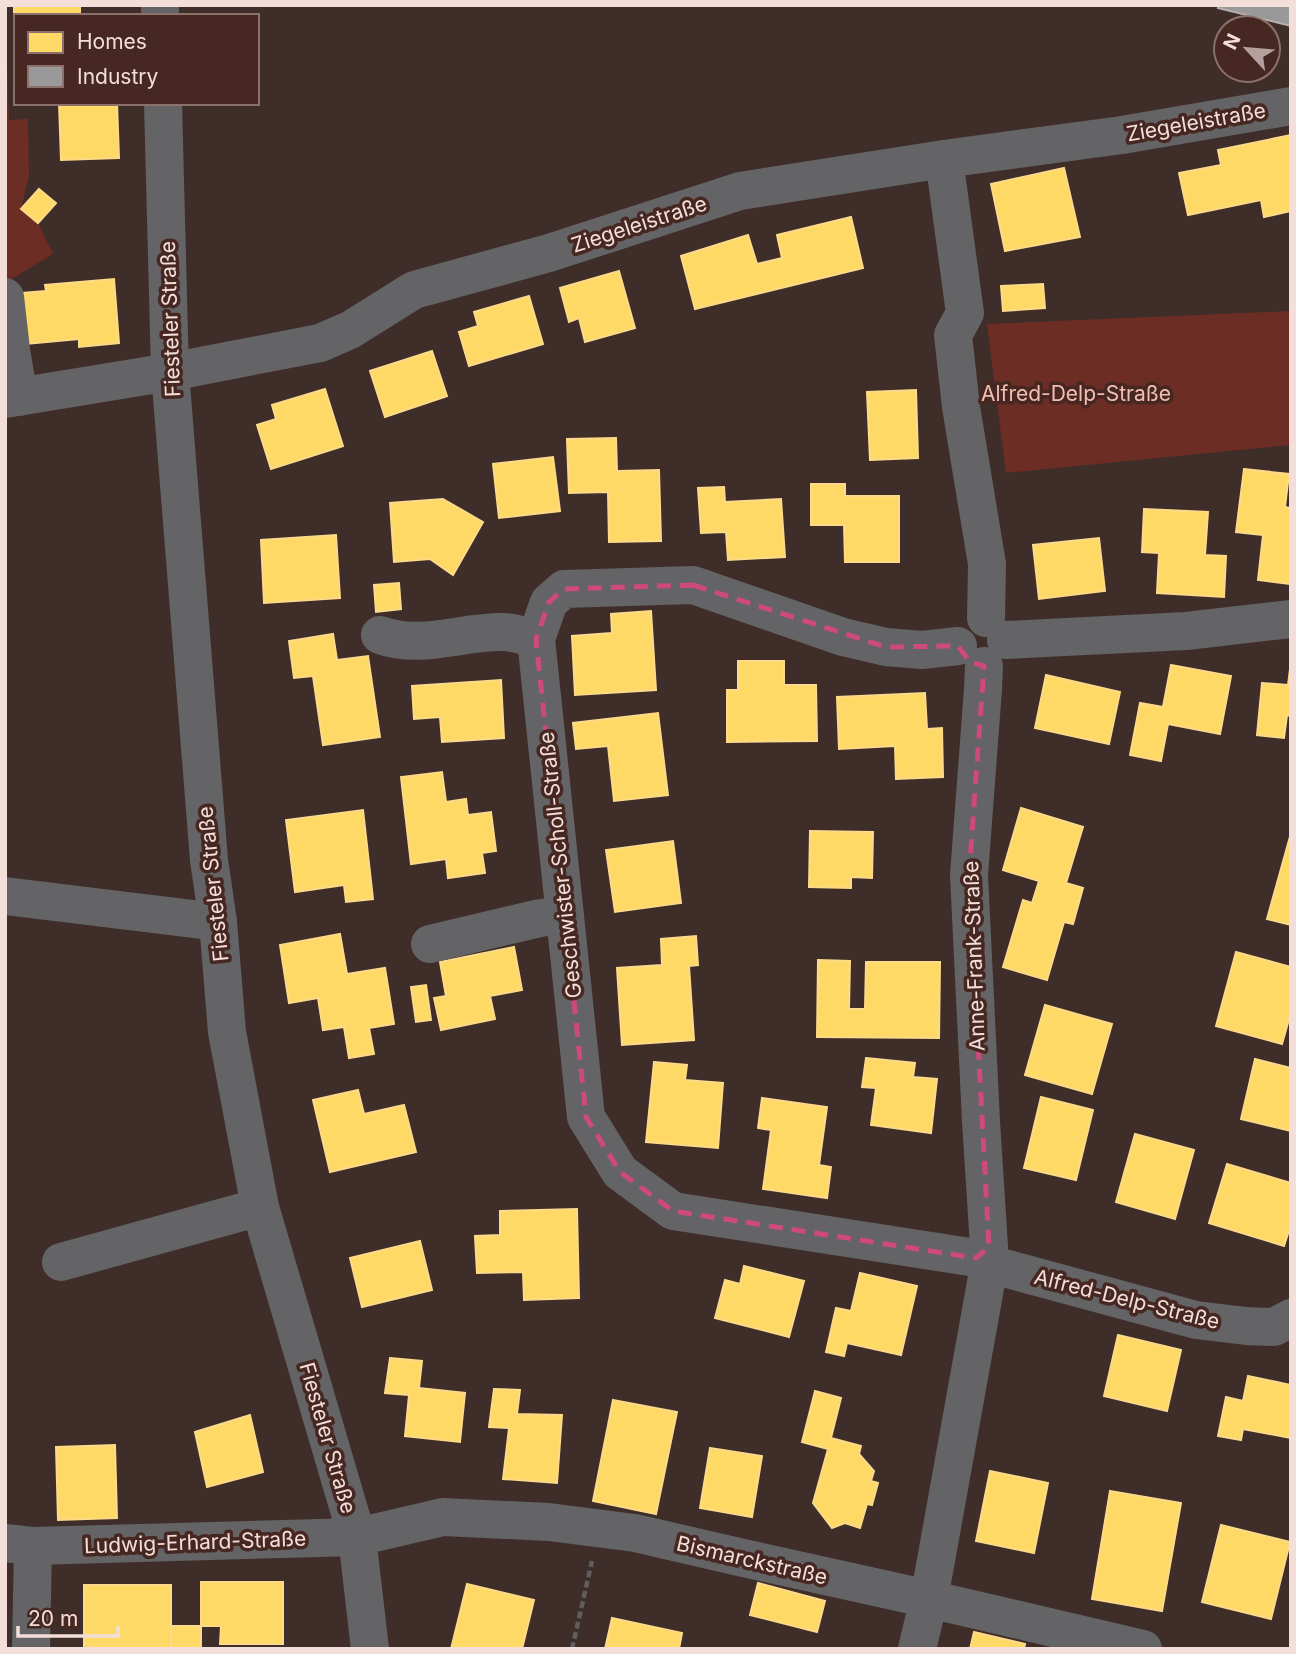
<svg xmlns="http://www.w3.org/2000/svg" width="1296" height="1654" font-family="Inter,sans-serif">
	<rect width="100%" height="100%" fill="#3e2d29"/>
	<g fill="#6c2e24">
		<path d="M 5,5 L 9,120 L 28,119 L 29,175 L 21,209 L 38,223 L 53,254 L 5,283 Z"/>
		<path d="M 1291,311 L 1291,445 L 1006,473 L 987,324 Z"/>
	</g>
	<g fill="#ffd966" stroke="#fcda89" stroke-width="2">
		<path d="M 14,5 L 80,5 L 80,16 L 16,16 L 16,35 L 14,35 Z"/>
		<path d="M 59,103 L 117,103 L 119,158 L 61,160 Z"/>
		<path d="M 1291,135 L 1291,211 L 1264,217 L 1261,200 L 1188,215 L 1179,173 L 1221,165 L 1218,150 Z"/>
		<path d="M 1064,168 L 1080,237 L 1005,251 L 991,184 Z"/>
		<path d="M 39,189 L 56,203 L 38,223 L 21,209 Z"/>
		<path d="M 851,217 L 863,268 L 695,309 L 681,256 L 748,235 L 757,264 L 782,258 L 777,235 Z"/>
		<path d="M 619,271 L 635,328 L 585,342 L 579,318 L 569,322 L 560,288 Z"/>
		<path d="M 114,279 L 119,343 L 79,347 L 79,339 L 26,344 L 22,293 L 46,291 L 45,285 Z"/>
		<path d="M 1043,284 L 1045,308 L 1003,311 L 1001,286 Z"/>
		<path d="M 529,296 L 543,344 L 469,366 L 459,332 L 478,326 L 474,312 Z"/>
		<path d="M 432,351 L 447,396 L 385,417 L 370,371 Z"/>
		<path d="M 325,389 L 343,446 L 271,469 L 257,425 L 276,419 L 272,405 Z"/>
		<path d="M 916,390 L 918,458 L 870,460 L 867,392 Z"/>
		<path d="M 616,438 L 617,471 L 659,470 L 661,541 L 609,542 L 608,492 L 569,493 L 567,439 Z"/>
		<path d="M 553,457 L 560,511 L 499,518 L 493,464 Z"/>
		<path d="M 1244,469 L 1289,474 L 1285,507 L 1291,508 L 1291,584 L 1258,580 L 1263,535 L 1236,532 Z"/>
		<path d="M 811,484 L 845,484 L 845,496 L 899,496 L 899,562 L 845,562 L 844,525 L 811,525 Z"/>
		<path d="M 724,487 L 725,502 L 781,499 L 785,557 L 728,560 L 726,532 L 701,533 L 698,488 Z"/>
		<path d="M 443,499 L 483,522 L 453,575 L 430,559 L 394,562 L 390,503 Z"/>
		<path d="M 1144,509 L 1208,512 L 1205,555 L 1226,556 L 1224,597 L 1157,593 L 1159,553 L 1142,552 Z"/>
		<path d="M 336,535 L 340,598 L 264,603 L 261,540 Z"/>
		<path d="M 1099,538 L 1105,591 L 1039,599 L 1033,545 Z"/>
		<path d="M 399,583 L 401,609 L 376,612 L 374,585 Z"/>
		<path d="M 651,611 L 656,690 L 575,695 L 572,636 L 612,633 L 611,614 Z"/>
		<path d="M 333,634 L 337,660 L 368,656 L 380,737 L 323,745 L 313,676 L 294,678 L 289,641 Z"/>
		<path d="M 738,661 L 784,661 L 784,685 L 816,685 L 817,741 L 727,742 L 727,690 L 738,690 Z"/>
		<path d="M 1291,661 L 1291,716 L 1287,715 L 1284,738 L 1257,735 L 1262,683 L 1288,685 Z"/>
		<path d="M 1171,665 L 1231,676 L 1220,734 L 1168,724 L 1161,761 L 1130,755 L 1140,703 L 1163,707 Z"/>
		<path d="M 1046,675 L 1120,692 L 1109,744 L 1035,728 Z"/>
		<path d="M 501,680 L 504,738 L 442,742 L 440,717 L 414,719 L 412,686 Z"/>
		<path d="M 925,693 L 927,729 L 942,728 L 943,777 L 896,779 L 895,746 L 839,749 L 837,697 Z"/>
		<path d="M 658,713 L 668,795 L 614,801 L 608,746 L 576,749 L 573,723 Z"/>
		<path d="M 442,772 L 446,802 L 466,799 L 468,815 L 491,812 L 496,851 L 482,853 L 485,873 L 448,878 L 446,859 L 411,864 L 401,777 Z"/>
		<path d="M 1021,808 L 1083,827 L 1066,883 L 1083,888 L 1073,924 L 1064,922 L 1047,980 L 1003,967 L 1023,900 L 1032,903 L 1039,881 L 1003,870 Z"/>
		<path d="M 363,810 L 373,899 L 346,902 L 344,885 L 295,892 L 286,820 Z"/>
		<path d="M 810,831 L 873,832 L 872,878 L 851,877 L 851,888 L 809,887 Z"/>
		<path d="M 1291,833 L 1291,925 L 1267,919 Z"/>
		<path d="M 673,841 L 681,903 L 615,912 L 606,850 Z"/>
		<path d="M 340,934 L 347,974 L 385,968 L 394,1024 L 369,1028 L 374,1054 L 349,1058 L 344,1027 L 323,1030 L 318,998 L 289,1003 L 280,945 Z"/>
		<path d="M 696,936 L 698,965 L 689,966 L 694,1040 L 622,1045 L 617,968 L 662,965 L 661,939 Z"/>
		<path d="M 514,947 L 522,990 L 490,996 L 495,1019 L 441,1030 L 434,998 L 446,996 L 440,962 Z"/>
		<path d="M 1236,952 L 1291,967 L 1291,1012 L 1282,1044 L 1216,1026 Z"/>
		<path d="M 818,960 L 850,961 L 849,1009 L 865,1009 L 866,962 L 940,962 L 939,1038 L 817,1037 Z"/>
		<path d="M 426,985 L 431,1020 L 416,1022 L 411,987 Z"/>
		<path d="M 1045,1005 L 1112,1024 L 1092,1094 L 1025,1075 Z"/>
		<path d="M 866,1058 L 915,1063 L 913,1077 L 937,1079 L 931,1133 L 871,1125 L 876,1088 L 862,1087 Z"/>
		<path d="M 1255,1059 L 1291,1068 L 1291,1131 L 1241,1119 Z"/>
		<path d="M 654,1062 L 687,1065 L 685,1080 L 723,1083 L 718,1148 L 646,1142 Z"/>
		<path d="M 358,1090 L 364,1114 L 404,1105 L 416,1152 L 330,1172 L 313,1100 Z"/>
		<path d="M 1041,1097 L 1093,1110 L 1076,1180 L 1024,1168 Z"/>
		<path d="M 762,1098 L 827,1107 L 819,1165 L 831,1167 L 827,1198 L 763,1189 L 771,1130 L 758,1128 Z"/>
		<path d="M 1135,1134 L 1194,1150 L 1175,1219 L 1116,1202 Z"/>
		<path d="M 1227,1164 L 1291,1183 L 1291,1224 L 1284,1246 L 1209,1223 Z"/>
		<path d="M 577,1209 L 579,1298 L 524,1300 L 523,1272 L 477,1273 L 475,1236 L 500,1235 L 500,1211 Z"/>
		<path d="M 420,1241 L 432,1290 L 362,1307 L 350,1258 Z"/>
		<path d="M 744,1266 L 804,1281 L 789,1337 L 715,1318 L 725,1280 L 740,1284 Z"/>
		<path d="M 860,1273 L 917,1286 L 901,1355 L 847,1343 L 844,1356 L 826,1352 L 836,1308 L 851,1311 Z"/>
		<path d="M 1118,1335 L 1181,1350 L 1167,1411 L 1104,1396 Z"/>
		<path d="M 390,1358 L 422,1361 L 419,1388 L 465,1393 L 460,1442 L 405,1436 L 409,1395 L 385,1393 Z"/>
		<path d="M 1248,1376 L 1291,1385 L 1291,1438 L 1243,1429 L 1241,1440 L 1218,1436 L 1226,1397 L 1243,1401 Z"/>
		<path d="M 494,1389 L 520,1390 L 517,1414 L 562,1415 L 557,1483 L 503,1479 L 509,1428 L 489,1427 Z"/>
		<path d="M 815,1391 L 841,1398 L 831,1438 L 861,1446 L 859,1454 L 874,1471 L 871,1481 L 878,1483 L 872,1505 L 867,1504 L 860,1528 L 845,1523 L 832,1528 L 813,1503 L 828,1449 L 802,1442 Z"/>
		<path d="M 613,1400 L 677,1412 L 656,1514 L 593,1501 Z"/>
		<path d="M 250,1415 L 263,1472 L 207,1487 L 195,1432 Z"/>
		<path d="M 115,1445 L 117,1518 L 58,1520 L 56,1447 Z"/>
		<path d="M 710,1448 L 762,1456 L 752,1517 L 700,1508 Z"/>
		<path d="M 990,1471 L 1048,1483 L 1034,1553 L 976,1541 Z"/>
		<path d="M 1110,1491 L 1181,1503 L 1162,1611 L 1092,1599 Z"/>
		<path d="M 1221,1525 L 1290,1542 L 1271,1619 L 1202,1602 Z"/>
		<path d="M 201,1582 L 283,1582 L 283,1644 L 220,1644 L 221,1626 L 201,1626 Z"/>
		<path d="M 758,1583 L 825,1601 L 817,1632 L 750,1615 Z"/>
		<path d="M 467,1584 L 534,1600 L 522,1649 L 451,1649 Z"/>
		<rect x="84" y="1585" width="87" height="64"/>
		<path d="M 612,1618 L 682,1633 L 679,1649 L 605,1649 Z"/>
		<rect x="171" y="1626" width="30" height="23"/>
		<path d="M 974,1632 L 1025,1644 L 1024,1649 L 970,1649 Z"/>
	</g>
	<path fill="#999" stroke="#b4aeac" stroke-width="2" d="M 1219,5 L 1291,5 L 1291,26 L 1218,8 Z"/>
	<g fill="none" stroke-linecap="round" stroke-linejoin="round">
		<path stroke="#615d5e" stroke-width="4.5" stroke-dasharray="7 3.5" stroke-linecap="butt" d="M 572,1649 L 592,1561"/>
		<g stroke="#646365" stroke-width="38">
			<path d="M 160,5 L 160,16"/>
			<path d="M 163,103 L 170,372 L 209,860 L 218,922 L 227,1032 L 260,1207 L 357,1537 L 370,1649"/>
			<path d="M 944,159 L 965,313 L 953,335 L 961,407 L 987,564 L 986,618"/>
			<path d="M 5,297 L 11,350 L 19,397"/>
			<path d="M 5,399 L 170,372 L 320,343 L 350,330 L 414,290 L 549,253 L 740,191 L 944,159 L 1122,135 L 1291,106"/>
			<path d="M 380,635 C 422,650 462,631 504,632 C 515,632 526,637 536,639"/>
			<path d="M 1006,640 L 1186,631 L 1291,619"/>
			<path d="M 958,646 L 922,650 L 886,647 L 843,637 L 693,585 L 564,589 L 549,602 L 536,639 L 586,1117 L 620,1172 L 673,1211 L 976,1258"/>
			<path d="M 984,666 L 983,689 L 969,875 L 981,1121 L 989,1247"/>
			<path d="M 5,896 L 218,922"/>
			<path d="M 430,944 L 540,918 L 565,915"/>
			<path d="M 61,1262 L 260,1207"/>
			<path d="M 1004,1268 L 1196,1320 L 1246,1326 L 1274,1327 L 1291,1318"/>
			<path d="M 5,1543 L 33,1546 L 357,1537 L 443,1517 L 549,1522 L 635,1533 L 739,1557 L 929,1599 L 1143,1649"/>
			<path d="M 31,1649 L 33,1546"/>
			<path d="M 917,1649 L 929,1599 L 987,1277"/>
		</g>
	</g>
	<path fill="none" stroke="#ce4a7b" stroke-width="5" stroke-dasharray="14 9" stroke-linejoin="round" d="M 693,585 L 886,647 L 958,646 L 970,662 L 984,666 L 969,875 L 989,1247 L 976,1258 L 673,1211 L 620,1172 L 586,1117 L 536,639 L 549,602 L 564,589 Z"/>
	<g text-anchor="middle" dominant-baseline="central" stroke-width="7" stroke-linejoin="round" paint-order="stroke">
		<g font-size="21" fill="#f4deda" stroke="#462721">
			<text transform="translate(1196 122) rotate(-10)">Ziegeleistraße</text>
			<text transform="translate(639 224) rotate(-18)">Ziegeleistraße</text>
			<text transform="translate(170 319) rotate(-92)">Fiesteler Straße</text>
			<text transform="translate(560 865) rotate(-96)">Geschwister-Scholl-Straße</text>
			<text transform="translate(213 884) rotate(-96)">Fiesteler Straße</text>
			<text transform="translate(974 956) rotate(-92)">Anne-Frank-Straße</text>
			<text transform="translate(1127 1299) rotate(14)">Alfred-Delp-Straße</text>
			<text transform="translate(328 1438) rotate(74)">Fiesteler Straße</text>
			<text transform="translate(195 1542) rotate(-2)">Ludwig-Erhard-Straße</text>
			<text transform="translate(752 1560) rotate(13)">Bismarckstraße</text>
		</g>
		<g font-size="21" fill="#f2bdb2" stroke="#462721">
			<text x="1076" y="393">Alfred-Delp-Straße</text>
		</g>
	</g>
	<rect width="1296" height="1654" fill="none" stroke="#f4deda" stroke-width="14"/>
	<rect x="14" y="14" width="245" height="91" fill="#462721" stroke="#8c706b" stroke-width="2"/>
	<rect x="28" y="32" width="35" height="21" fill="#ffd966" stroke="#8c706b" stroke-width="2"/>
	<text x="77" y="49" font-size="21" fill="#f4deda">Homes</text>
	<rect x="28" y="66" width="35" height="21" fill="#999999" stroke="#8c706b" stroke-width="2"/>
	<text x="77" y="84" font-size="21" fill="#f4deda">Industry</text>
	<g transform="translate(1247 49) rotate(296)"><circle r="33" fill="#462721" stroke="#8c706b" stroke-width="2"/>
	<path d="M0-5L12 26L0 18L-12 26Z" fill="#b4a09c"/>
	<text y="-10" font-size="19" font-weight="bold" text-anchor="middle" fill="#f4deda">N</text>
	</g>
	<path d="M18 1626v10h100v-10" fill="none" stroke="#f4deda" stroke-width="3.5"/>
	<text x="28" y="1626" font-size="21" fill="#f4deda" stroke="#462721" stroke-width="5" paint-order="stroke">20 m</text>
</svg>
